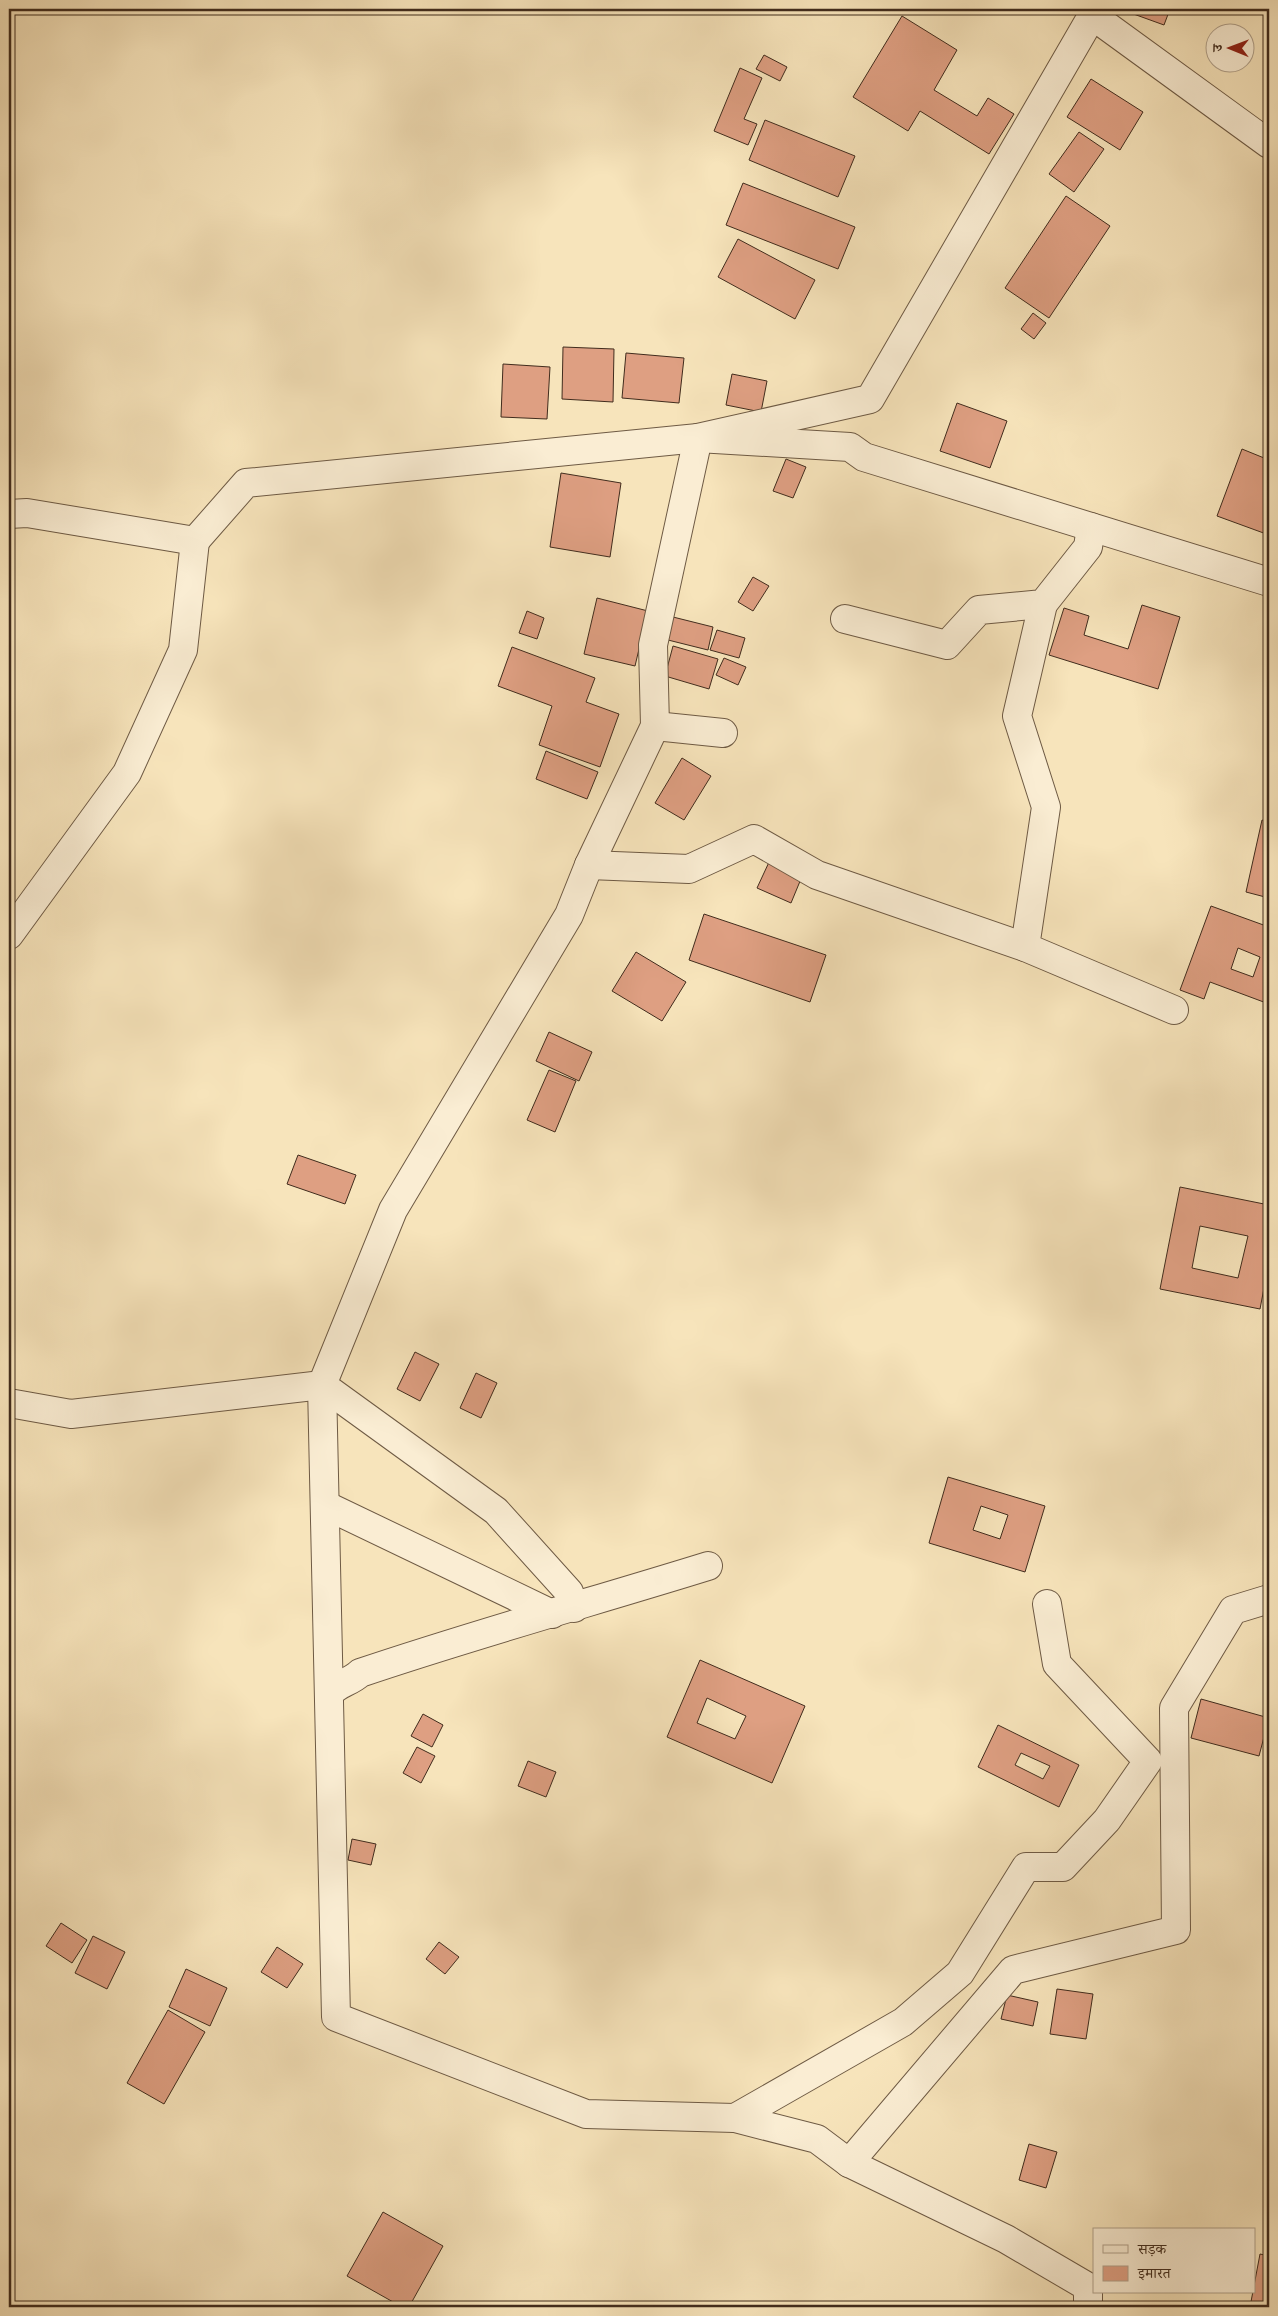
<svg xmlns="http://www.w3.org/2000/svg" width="1278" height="2316" font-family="'IM FELL DW Pica','Noto Serif Devanagari',serif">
	<rect width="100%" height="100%" fill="#f7e4bb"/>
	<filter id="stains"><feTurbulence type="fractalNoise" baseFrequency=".004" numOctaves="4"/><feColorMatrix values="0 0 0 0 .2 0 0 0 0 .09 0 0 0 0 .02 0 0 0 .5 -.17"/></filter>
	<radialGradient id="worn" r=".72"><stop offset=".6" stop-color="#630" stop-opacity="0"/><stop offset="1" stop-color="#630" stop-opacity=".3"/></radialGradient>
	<g fill="#de9f82" stroke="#412c1d" fill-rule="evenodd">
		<path d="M 1129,9 L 1170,9 L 1164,25 L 1128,12 Z"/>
		<path d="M 902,16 L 957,50 L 934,90 L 977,116 L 988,98 L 1014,114 L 989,154 L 920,111 L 908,131 L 853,97 Z"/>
		<path d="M 764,55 L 787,67 L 780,81 L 756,69 Z"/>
		<path d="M 740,68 L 762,78 L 744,119 L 757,124 L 748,145 L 714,131 Z"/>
		<path d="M 1091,79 L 1143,112 L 1120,150 L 1067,117 Z"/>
		<path d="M 765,120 L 855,156 L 838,197 L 749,160 Z"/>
		<path d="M 1079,132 L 1104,149 L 1074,192 L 1049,174 Z"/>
		<path d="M 743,183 L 855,227 L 838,269 L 726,225 Z"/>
		<path d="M 1066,196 L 1110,226 L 1049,318 L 1005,288 Z"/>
		<path d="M 738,239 L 815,280 L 795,319 L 718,277 Z"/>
		<path d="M 1033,313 L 1046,323 L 1034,339 L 1021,329 Z"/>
		<path d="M 563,347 L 614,349 L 613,402 L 562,399 Z"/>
		<path d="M 626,353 L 684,358 L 679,403 L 622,398 Z"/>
		<path d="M 503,364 L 550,367 L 547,419 L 501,417 Z"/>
		<path d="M 732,374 L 767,381 L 761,412 L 726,405 Z"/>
		<path d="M 957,403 L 1007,421 L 990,468 L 940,451 Z"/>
		<path d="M 1242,449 L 1269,460 L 1269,535 L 1217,516 Z"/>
		<path d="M 786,459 L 806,467 L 793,498 L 773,491 Z"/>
		<path d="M 561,473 L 621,483 L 610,557 L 550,547 Z"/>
		<path d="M 753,577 L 769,586 L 753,611 L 738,602 Z"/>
		<path d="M 597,598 L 648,611 L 635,666 L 584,654 Z"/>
		<path d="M 1142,605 L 1180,617 L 1158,689 L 1049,655 L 1064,608 L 1089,616 L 1084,635 L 1128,649 Z"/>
		<path d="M 527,611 L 544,618 L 537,639 L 519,633 Z"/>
		<path d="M 673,617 L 713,627 L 708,650 L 668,640 Z"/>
		<path d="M 717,630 L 745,638 L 739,658 L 710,650 Z"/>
		<path d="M 673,646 L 718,659 L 709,689 L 665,676 Z"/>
		<path d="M 512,647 L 595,678 L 586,702 L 619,714 L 600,767 L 539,745 L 552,706 L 498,686 Z"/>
		<path d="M 724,658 L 746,667 L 738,685 L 716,675 Z"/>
		<path d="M 1269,666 L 1269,682 L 1265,681 Z"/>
		<path d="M 546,751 L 598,772 L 587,799 L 536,779 Z"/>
		<path d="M 682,758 L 711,776 L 684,820 L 655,803 Z"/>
		<path d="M 1262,820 L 1269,822 L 1269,898 L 1246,892 Z"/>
		<path d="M 770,860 L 803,874 L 791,903 L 757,888 Z"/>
		<path d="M 1211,906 L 1269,927 L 1269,1004 L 1210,982 L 1204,999 L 1180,990 ZM 1238,948 L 1260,957 L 1253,977 L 1231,969 Z"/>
		<path d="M 704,914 L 826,955 L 810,1002 L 689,960 Z"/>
		<path d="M 636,952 L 686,982 L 662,1021 L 612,991 Z"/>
		<path d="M 549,1032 L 592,1052 L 579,1081 L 536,1061 Z"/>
		<path d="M 549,1070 L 576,1081 L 555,1132 L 527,1120 Z"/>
		<path d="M 298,1155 L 356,1175 L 345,1204 L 287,1184 Z"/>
		<path d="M 1180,1187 L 1269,1205 L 1269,1262 L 1260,1309 L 1160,1289 ZM 1200,1226 L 1248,1236 L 1238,1278 L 1192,1268 Z"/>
		<path d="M 415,1352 L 439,1364 L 420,1401 L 397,1389 Z"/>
		<path d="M 476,1373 L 497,1383 L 481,1418 L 460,1408 Z"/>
		<path d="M 948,1477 L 1045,1506 L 1025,1572 L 929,1543 ZM 981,1506 L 1008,1515 L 1000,1539 L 973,1530 Z"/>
		<path d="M 700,1660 L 805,1706 L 772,1783 L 667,1737 ZM 707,1698 L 746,1716 L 735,1739 L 697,1723 Z"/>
		<path d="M 1201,1699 L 1269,1718 L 1259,1756 L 1191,1738 Z"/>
		<path d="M 423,1714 L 443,1725 L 432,1747 L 411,1736 Z"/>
		<path d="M 998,1725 L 1079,1765 L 1059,1807 L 978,1767 ZM 1021,1753 L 1050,1766 L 1043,1779 L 1015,1765 Z"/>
		<path d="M 417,1747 L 435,1756 L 421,1783 L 403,1773 Z"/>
		<path d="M 528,1761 L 556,1772 L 546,1797 L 518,1786 Z"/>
		<path d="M 352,1839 L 376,1844 L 371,1865 L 348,1860 Z"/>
		<path d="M 61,1923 L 87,1940 L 72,1963 L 46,1946 Z"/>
		<path d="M 93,1936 L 125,1952 L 107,1989 L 75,1973 Z"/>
		<path d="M 439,1942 L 459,1957 L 445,1974 L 426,1959 Z"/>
		<path d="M 277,1947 L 303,1964 L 287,1988 L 261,1972 Z"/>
		<path d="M 186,1969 L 227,1988 L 210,2026 L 169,2007 Z"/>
		<path d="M 1057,1989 L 1093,1994 L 1086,2039 L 1050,2034 Z"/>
		<path d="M 1007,1995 L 1038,2002 L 1033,2026 L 1001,2019 Z"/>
		<path d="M 168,2010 L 205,2032 L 164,2104 L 127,2083 Z"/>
		<path d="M 1029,2144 L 1057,2152 L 1046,2188 L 1019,2180 Z"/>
		<path d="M 383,2212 L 443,2246 L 409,2307 L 402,2307 L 347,2276 Z"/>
		<path d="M 1260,2254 L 1269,2256 L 1269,2307 L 1250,2307 Z"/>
	</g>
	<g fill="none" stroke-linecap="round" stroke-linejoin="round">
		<g stroke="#6e5a44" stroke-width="30">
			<g id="minor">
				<path d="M 1093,16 L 1269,144"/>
				<path d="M 9,514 L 27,513 L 195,541 L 246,483 L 698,438 L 850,447 L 864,457 L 1269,582"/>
				<path d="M 1043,604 L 1017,716 L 1046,807 L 1025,947 L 1174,1010"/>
				<path d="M 845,619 L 947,645 L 979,610 L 1043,604 L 1088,547 L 1091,527"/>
				<path d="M 655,726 L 723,733"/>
				<path d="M 589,865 L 689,869 L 754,839 L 817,875 L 1025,947"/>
				<path d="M 9,935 L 127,773 L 183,650 L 195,541"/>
				<path d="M 9,1403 L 71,1414 L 322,1385 L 496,1511 L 569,1592 L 574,1608"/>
				<path d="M 325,1505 L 552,1614"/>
				<path d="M 329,1695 C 336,1683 350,1683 360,1673 C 475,1634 592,1602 708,1566"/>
				<path d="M 735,2118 L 903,2022 L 960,1973 L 1026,1867 L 1063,1867 L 1107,1820 L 1148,1761 L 1057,1664 L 1047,1604"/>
				<path d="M 849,2163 L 1013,1970 L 1176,1930 L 1174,1708 L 1233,1610 L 1269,1599"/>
				<path d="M 1088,2307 L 1088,2287 L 1006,2239 L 849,2163 L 817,2139 L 735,2118 L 586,2114 L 336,2017 L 322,1385 L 393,1210 L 569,915 L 589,865 L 655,726 L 653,645 L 698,438 L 870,399 L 1096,9"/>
			</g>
		</g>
		<use href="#minor" stroke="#faedd3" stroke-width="28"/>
	</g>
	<rect width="1278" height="2316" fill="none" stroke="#f7e4bb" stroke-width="30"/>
	<rect x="10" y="10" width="1258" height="2296" fill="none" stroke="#412c1d" stroke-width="2.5"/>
	<rect x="15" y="15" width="1248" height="2286" fill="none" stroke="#412c1d"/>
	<rect x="1093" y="2228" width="162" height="65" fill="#faedd3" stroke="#b0a08a"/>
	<rect x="1103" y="2245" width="25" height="8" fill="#faedd3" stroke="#b0a08a"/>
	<text x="1138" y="2254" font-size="15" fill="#412c1d">सड़क</text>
	<rect x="1103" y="2266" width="25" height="15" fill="#de9f82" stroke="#b0a08a"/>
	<text x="1138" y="2278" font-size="15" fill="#412c1d">इमारत</text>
	<g transform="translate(1230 48) rotate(271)"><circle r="24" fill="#faedd3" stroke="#b0a08a"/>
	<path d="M0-4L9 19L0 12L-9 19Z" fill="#8f2418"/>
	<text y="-8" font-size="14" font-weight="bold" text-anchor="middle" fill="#412c1d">उ</text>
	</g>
	<rect width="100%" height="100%" filter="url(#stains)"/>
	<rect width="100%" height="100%" fill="url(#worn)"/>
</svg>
